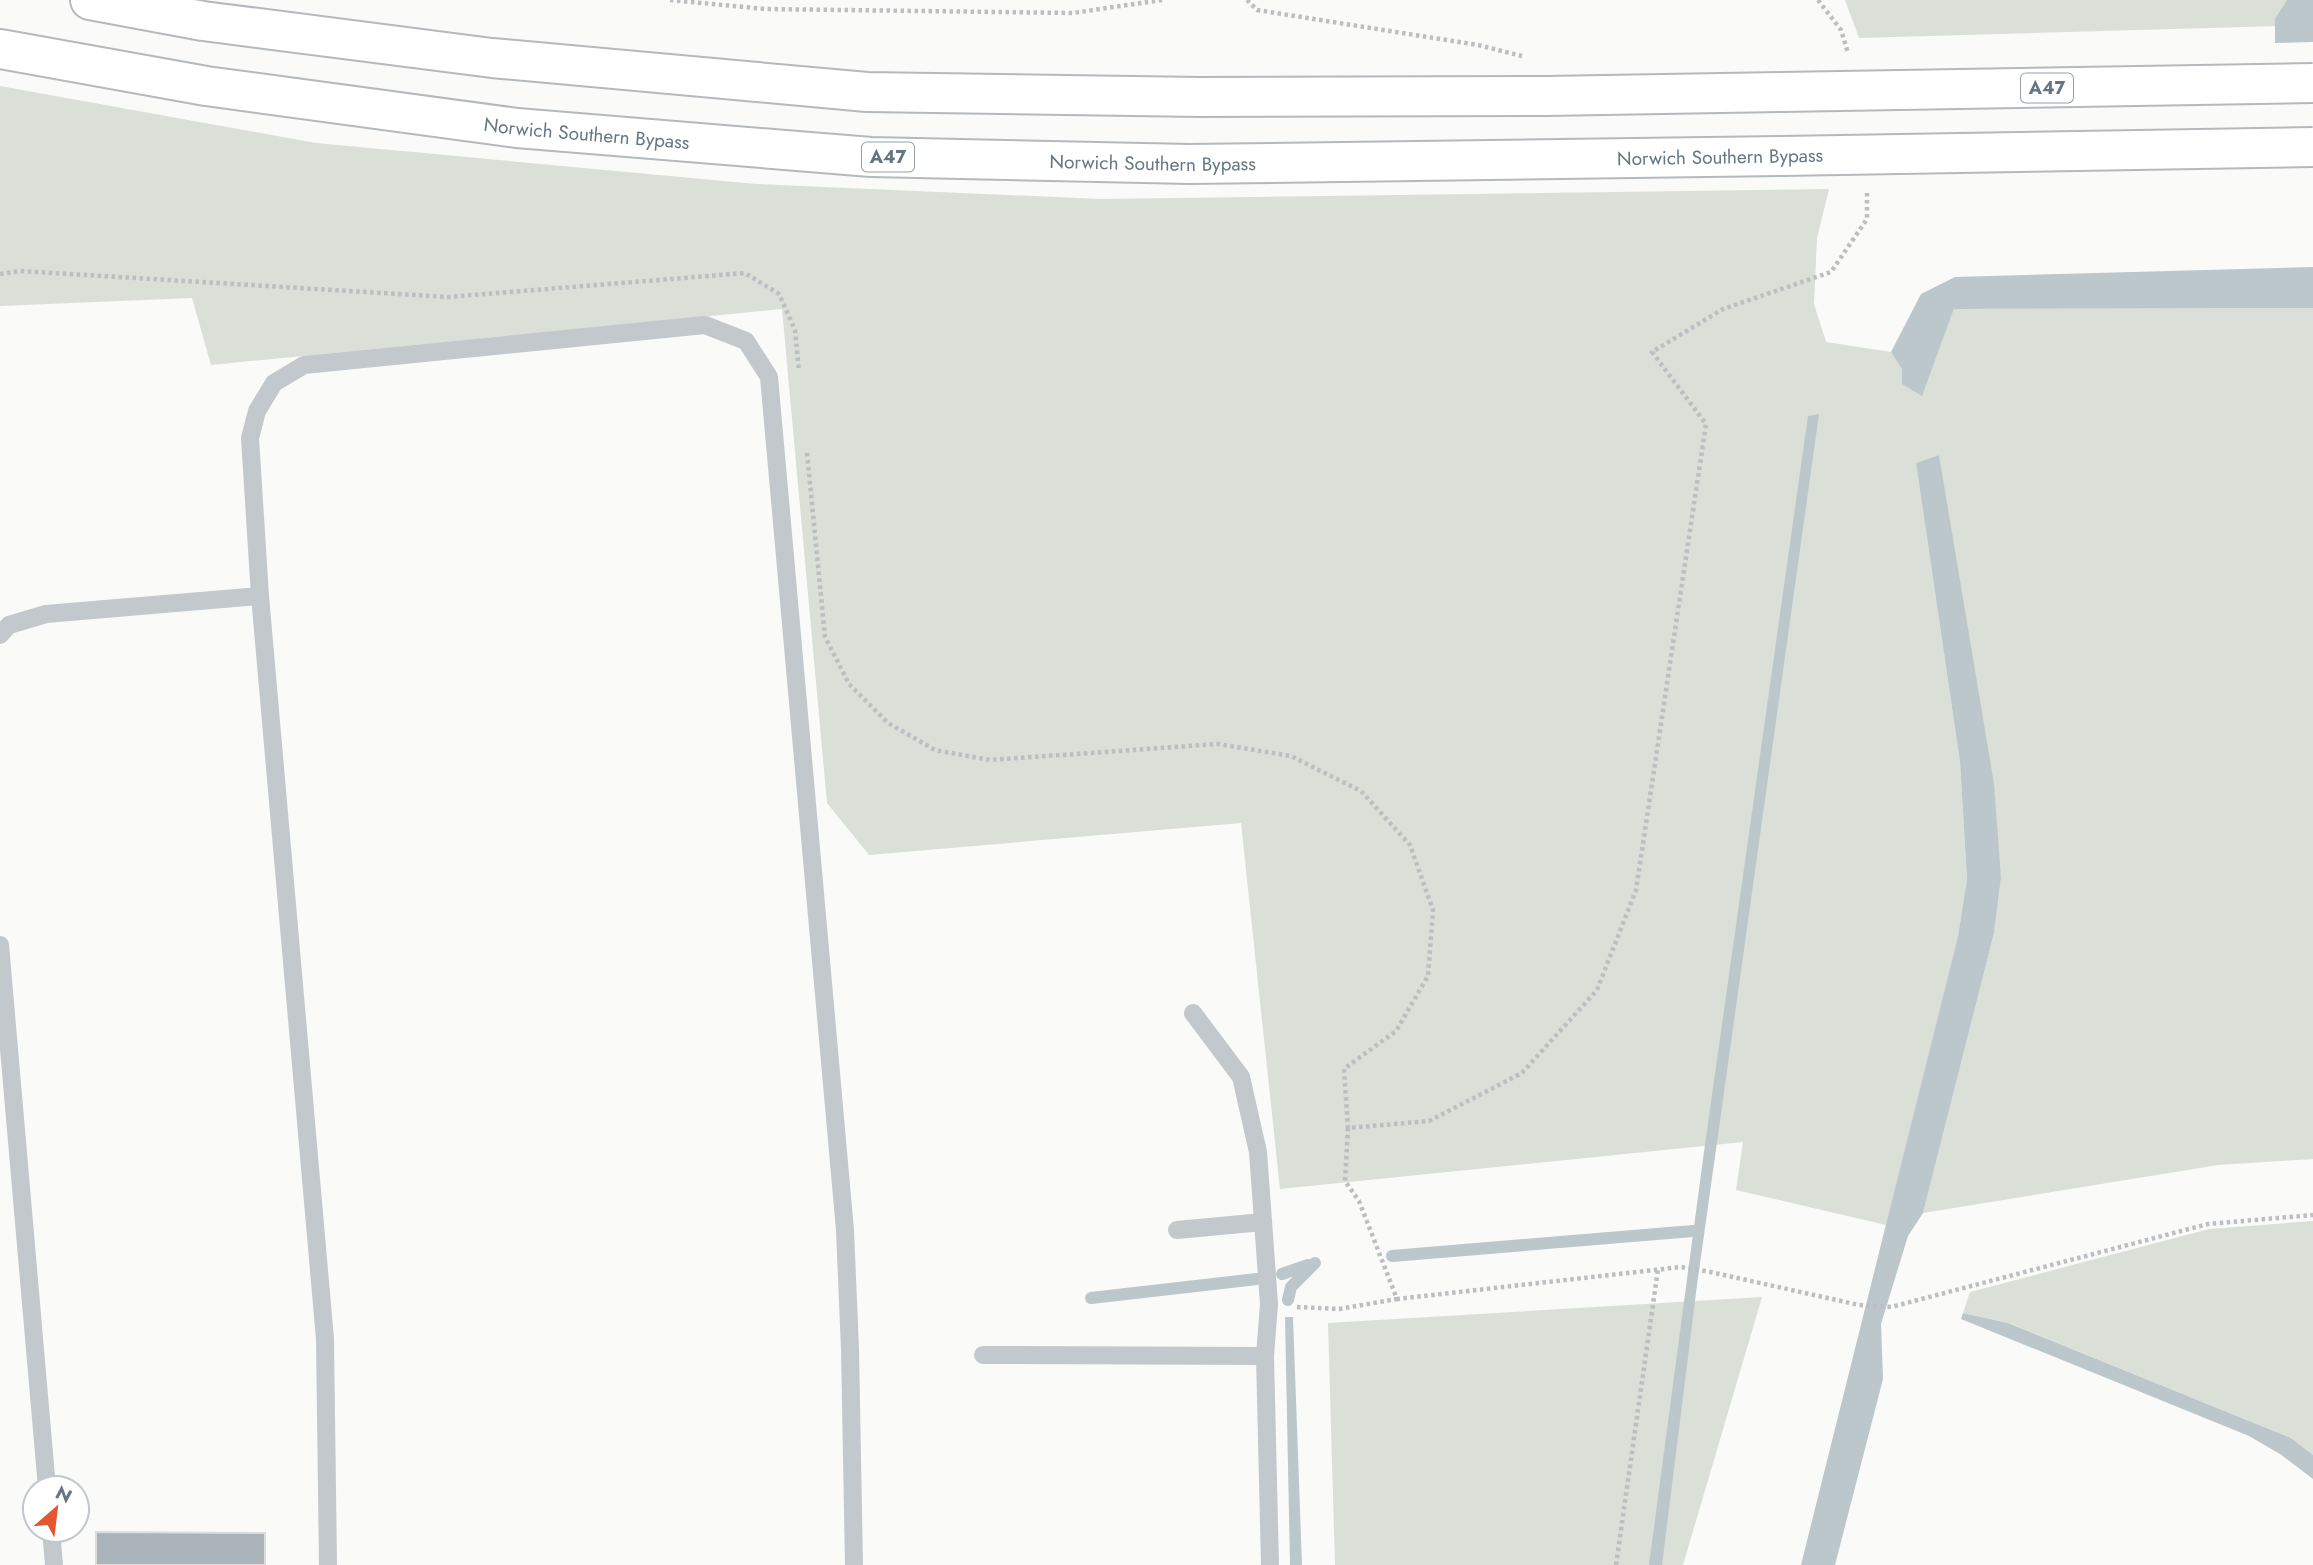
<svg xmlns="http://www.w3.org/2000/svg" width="2313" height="1565" font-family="Jost,sans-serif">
	<rect width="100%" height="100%" fill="#fafaf8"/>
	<g fill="#dadfd7">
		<path d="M 1845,0 L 2313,0 L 2313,25 L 1859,38 Z"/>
		<path d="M 0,86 L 316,143 L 756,184 L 1101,199 L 1829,189 L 1817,238 L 1814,304 L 1826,342 L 1891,352 L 1922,395 L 1954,309 L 2313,308 L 2313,1159 L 2218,1165 L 1923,1213 L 1994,933 L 2001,878 L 1939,455 L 1916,463 L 1960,762 L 1967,879 L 1958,936 L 1886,1225 L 1736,1190 L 1743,1142 L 1280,1189 L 1241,823 L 869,855 L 827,803 L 782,309 L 211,365 L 192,298 L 0,306 Z"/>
		<path d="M 2313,1221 L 2313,1455 L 2291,1438 L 2009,1323 L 1963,1313 L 1970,1292 L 2209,1229 Z"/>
		<path d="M 1762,1297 L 1683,1565 L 1335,1565 L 1328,1323 Z"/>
	</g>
	<g fill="#bbc7cb">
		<path d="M 2287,0 L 2313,0 L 2313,42 L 2275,43 L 2275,19 Z"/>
		<path d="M 2313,267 L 2313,308 L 1954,309 L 1922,396 L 1902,384 L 1902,369 L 1891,352 L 1921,294 L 1955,277 Z"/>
		<path d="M 1819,414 L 1697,1285 L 1662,1565 L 1649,1565 L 1703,1159 L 1808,416 Z"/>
		<path d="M 1939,455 L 1994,784 L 2001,878 L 1994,933 L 1923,1213 L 1908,1236 L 1881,1324 L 1883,1379 L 1835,1565 L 1801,1565 L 1958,936 L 1967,879 L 1960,762 L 1916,463 Z"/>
		<path d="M 1963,1313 L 2008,1323 L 2291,1438 L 2313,1455 L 2313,1479 L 2280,1454 L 2249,1436 L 1961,1319 Z"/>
		<path d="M 1285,1317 L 1293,1317 L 1302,1565 L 1290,1565 Z"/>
	</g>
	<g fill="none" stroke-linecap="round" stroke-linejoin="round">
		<g stroke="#bbc7cb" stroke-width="12">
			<path d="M 1392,1256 L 1693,1231"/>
			<path d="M 1282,1274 L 1308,1265"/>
			<path d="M 1091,1298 L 1257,1279"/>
			<path d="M 1288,1300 L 1291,1287 L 1315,1263"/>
		</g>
	</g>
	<path fill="#aab3b9" stroke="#dcdcda" stroke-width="2" d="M 96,1532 L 265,1533 L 265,1565 L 96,1565 Z"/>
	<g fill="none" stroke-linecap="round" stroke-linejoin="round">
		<g stroke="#b4b9bd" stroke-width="42">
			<g id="highway">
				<path d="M 90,0 L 203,21 L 492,58 L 867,92 L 1199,97 L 1546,96 L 1781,92"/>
				<path id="s1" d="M 0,49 L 206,86 L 517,128 L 871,157 L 1189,164 L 1782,156"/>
			</g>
		</g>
		<g stroke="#bbbfc2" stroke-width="4.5" stroke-dasharray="3.5 3.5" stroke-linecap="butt">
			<path d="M 670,0 L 765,9 L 1073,13 L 1162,0"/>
			<path d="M 1247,0 L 1257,10 L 1478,45 L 1522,56"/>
			<path d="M 1818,0 L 1841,30 L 1848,53"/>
			<path d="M 0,274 L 20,271 L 448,297 L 745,273 L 779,294 L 795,330 L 799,371"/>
			<path d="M 807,453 L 825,637 L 849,684 L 888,723 L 935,750 L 990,760 L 1218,744 L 1291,756 L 1361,791 L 1410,845 L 1433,910 L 1428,976 L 1396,1031 L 1344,1069 L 1348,1128 L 1429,1121 L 1522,1073 L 1597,990 L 1636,890 L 1706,424 L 1652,352 L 1723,309 L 1831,272 L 1867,219 L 1867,192"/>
			<path d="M 1348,1128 L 1345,1181 L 1359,1201 L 1397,1299 L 1681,1267 L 1706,1271 L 1859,1305 L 1891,1307 L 2208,1224 L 2313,1215"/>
			<path d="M 1297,1307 L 1339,1309 L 1397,1299"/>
			<path d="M 1616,1565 L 1658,1269"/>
		</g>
		<g stroke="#c3c8cc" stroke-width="18">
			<path d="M 260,596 L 325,1339 L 328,1565"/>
			<path d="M 0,635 L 9,625 L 46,614 L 260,596 L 250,438 L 257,411 L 274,383 L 304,365 L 705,325 L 746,341 L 769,377 L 845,1230 L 850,1349 L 854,1565"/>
			<path d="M 0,945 L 47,1488"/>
			<path d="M 1193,1013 L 1241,1077 L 1258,1152 L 1269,1304 L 1265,1356 L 1270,1565"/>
			<path d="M 1177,1230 L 1263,1222"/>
			<path d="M 983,1355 L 1265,1356"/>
			<path d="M 51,1530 L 54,1565"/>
		</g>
		<use href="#highway" stroke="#fff" stroke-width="38"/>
		<g stroke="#b4b9bd" stroke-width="42" stroke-linecap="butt">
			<g id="highway-bridge">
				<path d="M 1781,92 L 2313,83"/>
				<path d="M 1782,156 L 2313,147"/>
			</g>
		</g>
		<use href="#highway-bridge" stroke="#fff" stroke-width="38"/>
	</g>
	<g text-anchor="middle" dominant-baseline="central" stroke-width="7" stroke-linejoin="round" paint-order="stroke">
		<g fill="#fff" stroke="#939fa8" stroke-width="2">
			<rect x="2021" y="73.5" width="52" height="29" rx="5"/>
			<rect x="862" y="142.5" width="52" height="29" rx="5"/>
		</g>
		<g font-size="18" font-weight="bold" fill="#657683">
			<text x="2047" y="88">A47</text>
			<text x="888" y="157">A47</text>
		</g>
		<g font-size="19" fill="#657683" stroke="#fff">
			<text stroke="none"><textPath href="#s1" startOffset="593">Norwich Southern Bypass</textPath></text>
			<text transform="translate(1720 157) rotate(-1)">Norwich Southern Bypass</text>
			<text stroke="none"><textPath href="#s1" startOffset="1160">Norwich Southern Bypass</textPath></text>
		</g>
	</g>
	<g transform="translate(56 1509) rotate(28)"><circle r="33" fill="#ffffff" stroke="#c1c8cd" stroke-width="2"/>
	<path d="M0-5L12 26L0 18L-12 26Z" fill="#e4572e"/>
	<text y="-10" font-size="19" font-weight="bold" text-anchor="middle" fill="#657683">N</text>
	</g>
</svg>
